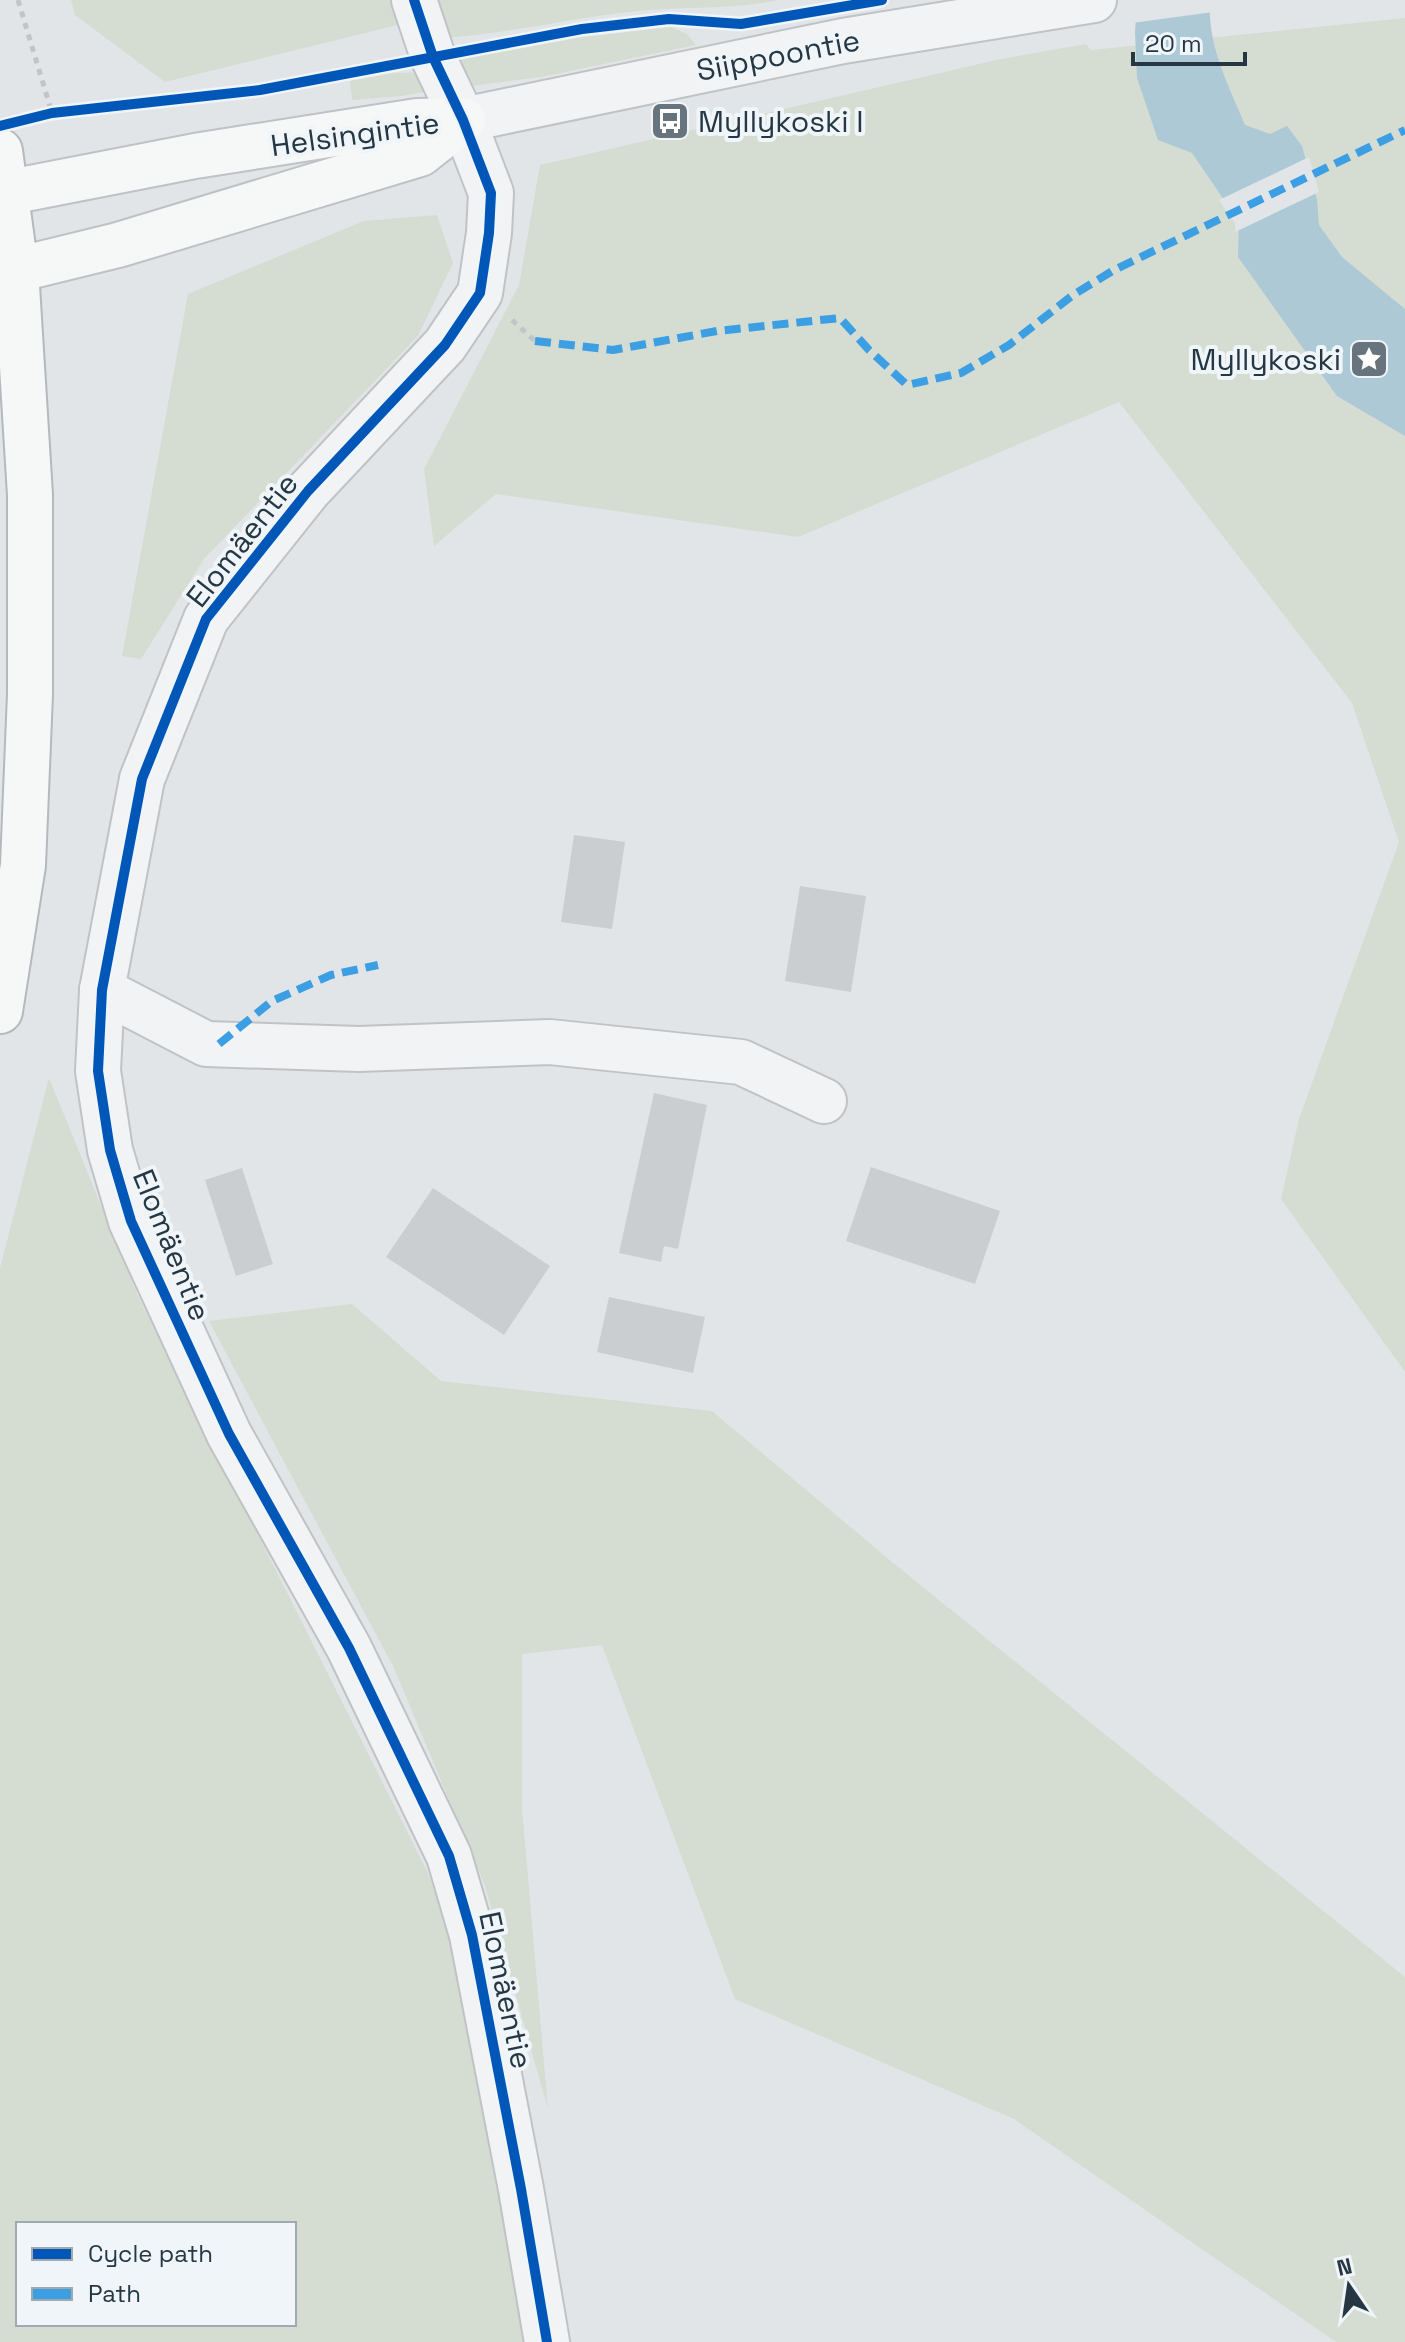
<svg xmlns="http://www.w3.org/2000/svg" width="1405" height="2342" font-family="'Space Grotesk',sans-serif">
	<rect width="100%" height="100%" fill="#e2e5e8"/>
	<g fill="#d5dcd2" fill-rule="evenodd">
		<path d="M 71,0 L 396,0 L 406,23 L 165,82 L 75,15 Z"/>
		<path d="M 428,0 L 779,0 C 730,10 686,6 637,11 C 571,18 507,34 440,38 Z"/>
		<path d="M 1405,18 L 1405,1372 L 1281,1199 L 1299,1119 L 1399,842 L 1352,703 L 1119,402 L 798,537 L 496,494 L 434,546 L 424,469 L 519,285 L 540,165 L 1001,59 L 1086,44 L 1091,50 Z"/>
		<path d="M 671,27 L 687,34 L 696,45 L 541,77 L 471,86 L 458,61 L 467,57 L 584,37 Z"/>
		<path d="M 421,72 L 424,92 L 402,96 L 352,100 L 350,81 L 394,73 Z"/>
		<path d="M 437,215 L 453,263 L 418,336 L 204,559 L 141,659 L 122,656 L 188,294 L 364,221 Z"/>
		<path d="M 49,1078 L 138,1296 L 427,1871 L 457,1951 L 524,2342 L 0,2342 L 0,1268 ZM 18,2224 L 294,2224 L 294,2324 L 18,2324 Z"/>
		<path d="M 352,1304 L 441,1381 L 712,1411 L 892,1562 L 1405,1977 L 1405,2342 L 1336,2342 L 1014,2119 L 735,1999 L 602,1645 L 522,1654 L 522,1808 L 548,2109 L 485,1886 L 394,1668 L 209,1321 Z"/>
	</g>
	<path fill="#aec9d6" d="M 1137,0 L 1210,0 C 1207,45 1228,84 1245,125 L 1270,134 L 1287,126 L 1302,146 L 1317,200 L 1319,225 L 1342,257 L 1405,309 L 1405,436 L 1337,396 L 1238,257 L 1239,222 L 1192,153 L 1158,140 L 1137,78 L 1135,32 Z"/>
	<g fill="#e2e5e8">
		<path d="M 1133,0 L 1214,0 L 1213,12 L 1132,23 Z"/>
		<path d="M 1309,157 L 1319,192 L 1235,232 L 1235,223 L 1219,200 Z"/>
	</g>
	<g fill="#caced1">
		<path d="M 574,835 L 625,842 L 612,929 L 561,922 Z"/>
		<path d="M 800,886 L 866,896 L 851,992 L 785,981 Z"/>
		<path d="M 654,1093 L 707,1105 L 678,1249 L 664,1246 L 661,1262 L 619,1253 Z"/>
		<path d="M 871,1167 L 1000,1211 L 975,1284 L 846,1241 Z"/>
		<path d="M 242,1168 L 273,1264 L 236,1276 L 205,1180 Z"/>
		<path d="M 433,1188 L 550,1266 L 504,1335 L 386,1257 Z"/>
		<path d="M 609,1297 L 705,1317 L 693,1373 L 597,1352 Z"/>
	</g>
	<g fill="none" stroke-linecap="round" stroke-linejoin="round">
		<g stroke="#c0c3c6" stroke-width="48">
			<g id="minor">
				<path d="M 414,0 L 433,57 L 463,120 L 491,193 L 489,233 L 480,293 L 445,345 L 308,491 L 206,619 L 142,779 L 102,990 L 98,1071 L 110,1150 L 131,1221 L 229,1434 L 349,1648 L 449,1856 L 472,1935 L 521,2189 L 547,2342"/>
				<path d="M 463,120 L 843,41 L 1094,0"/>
				<path d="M 102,990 L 206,1044 L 359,1049 L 550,1042 L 741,1062 L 824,1101"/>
			</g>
		</g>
		<g stroke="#bec2c6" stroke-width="48">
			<g id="major">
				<path d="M 0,194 L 195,156 L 417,121 L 463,120"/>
				<path d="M 0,274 L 118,245 L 420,154 L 463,120"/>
			</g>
		</g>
		<g stroke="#b4b9bd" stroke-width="48">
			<path id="highway" d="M 0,151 L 16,270 L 30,495 L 30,694 L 23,865 L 0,1011"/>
		</g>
		<g stroke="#c0c5c8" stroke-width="5" stroke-dasharray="6 6" stroke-linecap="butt">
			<path d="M 18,0 L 52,113"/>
			<path d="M 512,320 L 535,341"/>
		</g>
		<use href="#minor" stroke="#f2f3f4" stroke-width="44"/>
		<use href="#major" stroke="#f6f7f7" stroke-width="44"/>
		<use href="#highway" stroke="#f6f7f7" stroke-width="44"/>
		<g stroke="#3c9ee3" stroke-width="8" stroke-dasharray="16 8" stroke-linecap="butt">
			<path d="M 535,341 L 613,350 L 717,331 L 840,318 L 869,350 L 907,385 L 961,373 L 1009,345 L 1073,295 L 1114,270 L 1405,130"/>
			<path d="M 219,1044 L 272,1001 L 331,975 L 378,965"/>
		</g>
		<g stroke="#eff5f8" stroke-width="15">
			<g id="cycleway">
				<path d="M 414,0 L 433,57 L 463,120 L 491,193 L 489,233 L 480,293 L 445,345 L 308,491 L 206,619 L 142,779 L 102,990 L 98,1071 L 110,1150 L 131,1221 L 229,1434 L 349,1648 L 449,1856 L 472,1935 L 521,2189 L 547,2342"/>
				<path d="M 0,126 L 52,113 L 260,90 L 582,29 L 669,19 L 741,24 L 882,0"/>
			</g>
		</g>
		<use href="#cycleway" stroke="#0057b8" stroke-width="10"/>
	</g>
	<defs>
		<g id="bus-square" transform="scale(2)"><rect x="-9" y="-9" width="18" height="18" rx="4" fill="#68747d" stroke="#eff5f8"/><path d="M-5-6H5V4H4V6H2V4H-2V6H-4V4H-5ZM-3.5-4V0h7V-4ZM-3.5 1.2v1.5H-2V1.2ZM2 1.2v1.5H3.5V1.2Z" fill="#fff"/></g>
		<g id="sight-square" transform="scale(2)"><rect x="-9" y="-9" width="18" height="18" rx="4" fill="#68747d" stroke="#eff5f8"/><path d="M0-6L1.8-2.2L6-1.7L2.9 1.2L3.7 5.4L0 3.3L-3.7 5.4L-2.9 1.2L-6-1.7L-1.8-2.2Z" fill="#fff"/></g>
	</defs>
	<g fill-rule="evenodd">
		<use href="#bus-square" x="670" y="121"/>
		<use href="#sight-square" x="1369" y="359"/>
	</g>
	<g text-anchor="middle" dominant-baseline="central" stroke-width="8" stroke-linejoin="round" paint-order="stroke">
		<g font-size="30" fill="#263744" stroke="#eff5f8">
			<text transform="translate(778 55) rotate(-11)">Siippoontie</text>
			<text transform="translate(355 134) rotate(-8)">Helsingintie</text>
			<text transform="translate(242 540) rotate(-52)">Elomäentie</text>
			<text transform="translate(172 1245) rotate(68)">Elomäentie</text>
			<text transform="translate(506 1990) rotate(78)">Elomäentie</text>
		</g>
		<g font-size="30" fill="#263744" stroke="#eff5f8" text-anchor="start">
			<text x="698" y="121">Myllykoski I</text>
			<text x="1341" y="359" text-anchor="end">Myllykoski</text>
		</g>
	</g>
	<rect x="16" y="2222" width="280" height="104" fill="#eff5f8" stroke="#9fa9b0" stroke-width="2"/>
	<rect x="32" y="2248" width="40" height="12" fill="#0057b8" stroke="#9fa9b0" stroke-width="2"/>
	<text x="88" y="2262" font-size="24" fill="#263744">Cycle path</text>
	<rect x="32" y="2288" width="40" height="12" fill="#3c9ee3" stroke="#9fa9b0" stroke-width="2"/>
	<text x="88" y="2302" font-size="24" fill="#263744">Path</text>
	<g transform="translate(1349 2286) rotate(347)" stroke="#eff5f8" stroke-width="6" paint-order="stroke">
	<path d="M0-6L14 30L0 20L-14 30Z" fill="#263744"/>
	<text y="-12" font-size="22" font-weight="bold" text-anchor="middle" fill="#263744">N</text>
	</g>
	<path d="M1133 52v12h112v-12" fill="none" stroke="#263744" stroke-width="4"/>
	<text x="1145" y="52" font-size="24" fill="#263744" stroke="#eff5f8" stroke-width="6" paint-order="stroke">20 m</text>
</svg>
